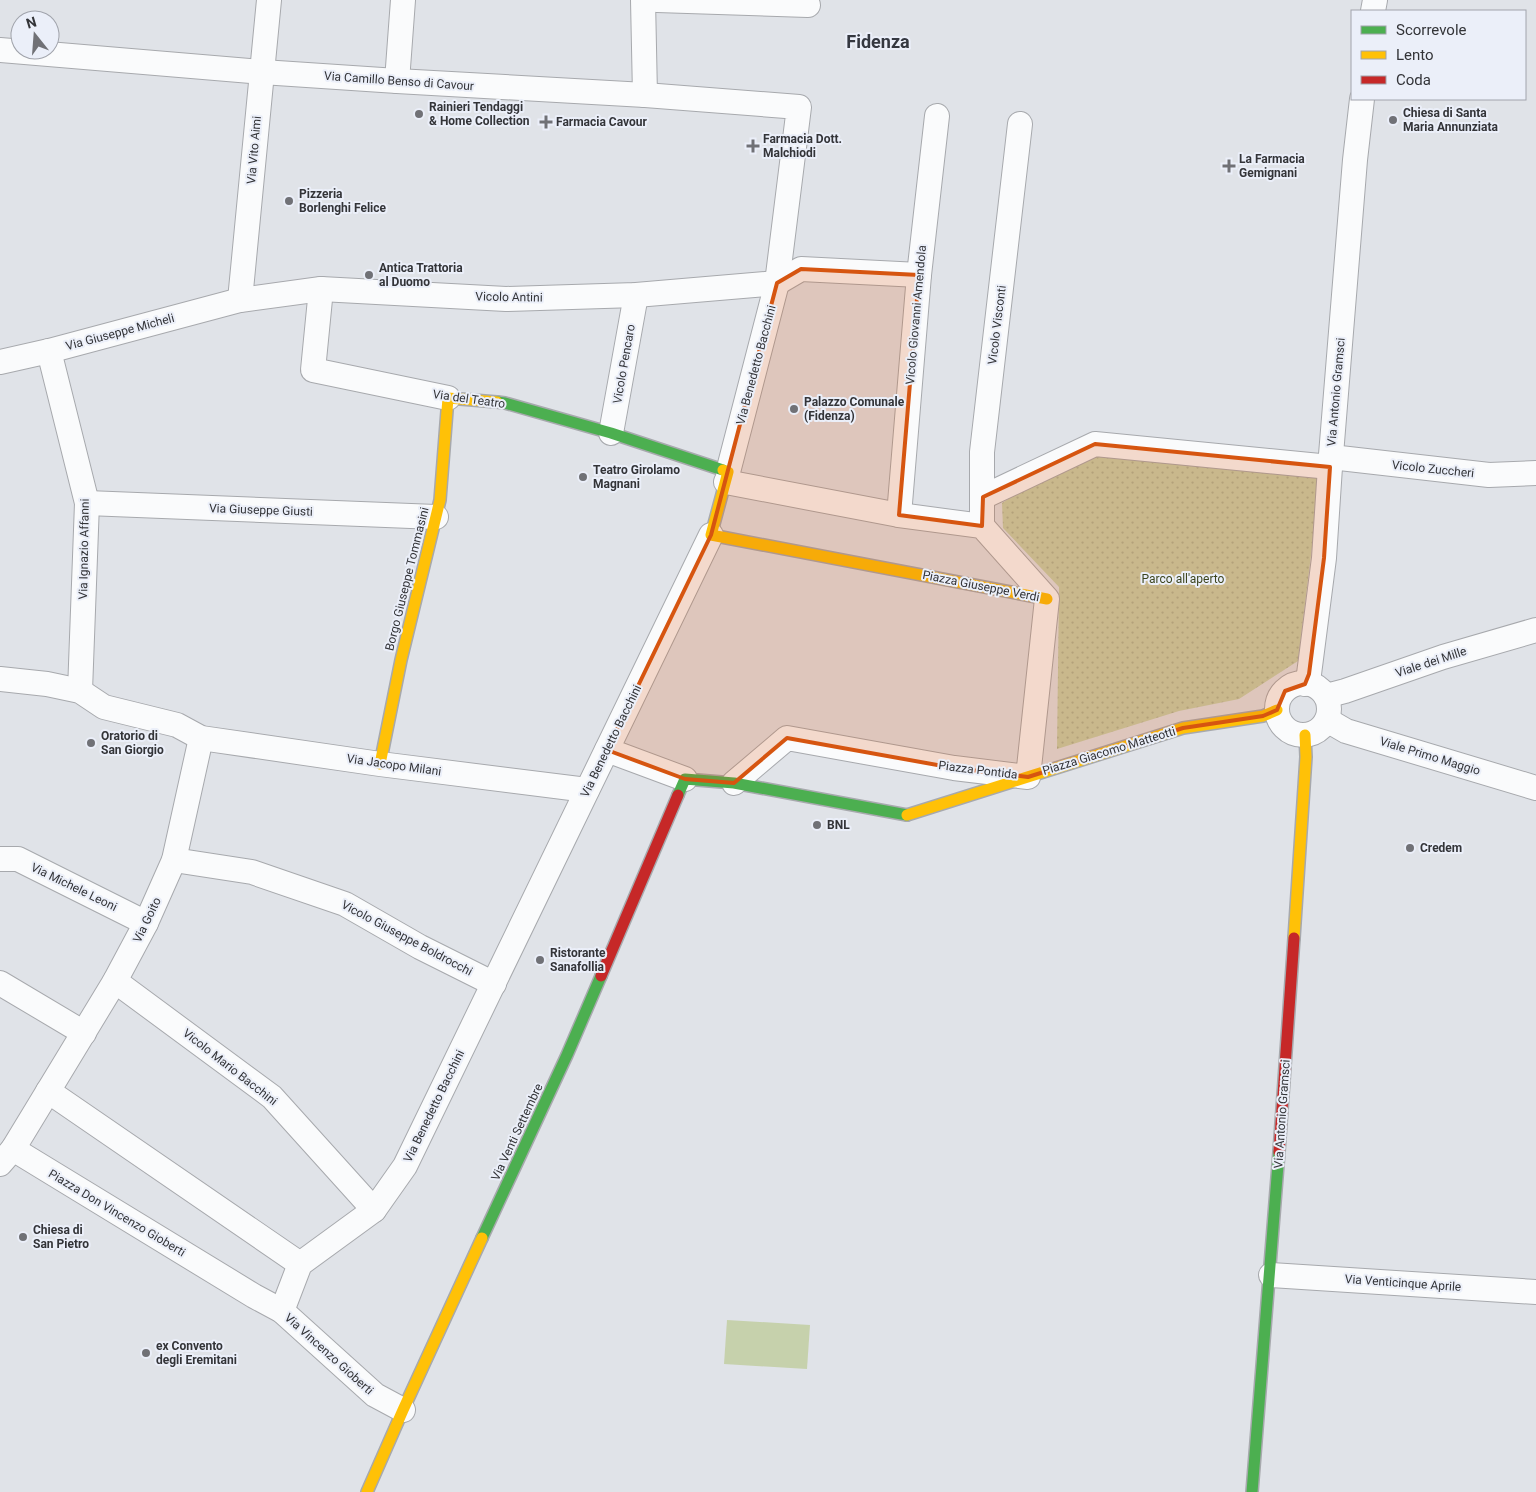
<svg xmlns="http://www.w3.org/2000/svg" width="1536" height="1492" font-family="Roboto,sans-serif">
	<defs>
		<pattern id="park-dots" width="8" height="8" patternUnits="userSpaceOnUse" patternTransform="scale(1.25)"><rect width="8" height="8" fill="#c6d1ac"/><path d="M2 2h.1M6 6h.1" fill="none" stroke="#abb495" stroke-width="1.8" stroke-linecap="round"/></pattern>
	</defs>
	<rect width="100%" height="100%" fill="#e0e3e8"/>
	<path fill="url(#park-dots)" d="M 1095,444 L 1322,466 L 1298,661 L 1239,699 L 1179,711 L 1057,749 L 1059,587 L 1003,528 L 1002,503 Z"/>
	<path fill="#c6d1ac" d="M 727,1320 L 810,1325 L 807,1369 L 724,1364 Z"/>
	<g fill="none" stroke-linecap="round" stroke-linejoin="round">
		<g stroke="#a7a9ad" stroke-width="26">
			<g id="street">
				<path d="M 643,0 L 645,95"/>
				<path d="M 657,0 L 808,5"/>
				<path d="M 1373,11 L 1375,0"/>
				<path d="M 0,50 L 262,72 L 397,81 L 645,95 L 799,107 L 777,283 L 728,472"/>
				<path d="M 397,81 L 403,0"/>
				<path d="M 321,289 L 313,370 L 448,398"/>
				<path d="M 240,300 L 269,0"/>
				<path d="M 49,351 L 87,503 L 80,691"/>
				<path d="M 0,362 L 49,351 L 240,300 L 321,289 L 506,299 L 636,295 L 777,283 L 801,269 L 919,275"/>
				<path d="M 611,433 L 636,295"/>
				<path d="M 1331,457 L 1489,475 L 1536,473"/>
				<path d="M 726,482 L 899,515 L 982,526 L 1047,599 L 1028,777 L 954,768 L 787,738 L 734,783"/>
				<path d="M 983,497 L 1095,444 L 1330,467"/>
				<path d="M 87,503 L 436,517"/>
				<path d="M 899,515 L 919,275 L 937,116"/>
				<path d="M 982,526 L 982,452 L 1020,124"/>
				<path d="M 0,679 L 47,684 L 80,691 L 104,707 L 177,725 L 201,738 L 380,764 L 587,790"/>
				<circle cx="1303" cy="709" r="26"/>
				<path d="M 1305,684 L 1309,674 L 1324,558 L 1330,467 L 1355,160 L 1362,99"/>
				<path d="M 1326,696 L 1345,691 L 1443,657 L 1536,630"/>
				<path d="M 1327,720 L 1346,731 L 1536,788"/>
				<path d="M 607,750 L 685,779"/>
				<path d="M 0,859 L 18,859 L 146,923"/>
				<path d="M 174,860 L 252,872 L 345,904 L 420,947 L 494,984"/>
				<path d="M 115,981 L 272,1097 L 374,1210"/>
				<path d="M 0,983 L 84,1033"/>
				<path d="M 48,1091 L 300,1264"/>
				<path d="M 13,1149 L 254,1296 L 282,1311 L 375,1395 L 403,1410"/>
				<path d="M 0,1164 L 13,1149 L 115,981 L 146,923 L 174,860 L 201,738"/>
				<path d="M 1271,1275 L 1536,1292"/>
				<path d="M 282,1311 L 300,1264 L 374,1210 L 405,1166 L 711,535"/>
			</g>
		</g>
		<g stroke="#a7a9ad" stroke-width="14">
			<g id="fast">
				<path d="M 497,402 L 505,403 L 611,433 L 723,470"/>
				<path d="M 678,795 L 685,779 L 734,783 L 907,815"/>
				<path d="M 482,1238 L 567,1055 L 601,976"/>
				<path d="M 1252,1492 L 1279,1152"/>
			</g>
		</g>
		<g stroke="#a7a9ad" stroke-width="14">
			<g id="slow">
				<path d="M 723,470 L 728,472 L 711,535 L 1047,599"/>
				<path d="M 380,764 L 401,660 L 440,500 L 448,398 L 497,402"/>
				<path d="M 907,815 L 1183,728 L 1263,716 L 1277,710"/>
				<path d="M 1294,938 L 1306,757 L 1305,735"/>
				<path d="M 367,1492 L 403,1410 L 482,1238"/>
			</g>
		</g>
		<g stroke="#a7a9ad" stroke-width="14">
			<g id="jam">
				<path d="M 601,976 L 678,795"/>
				<path d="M 1279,1152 L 1294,938"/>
			</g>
		</g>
		<use href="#street" stroke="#fafbfc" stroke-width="24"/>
		<use href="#fast" stroke="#4caf50" stroke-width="11"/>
		<use href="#slow" stroke="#ffc107" stroke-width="11"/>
		<use href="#jam" stroke="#c62828" stroke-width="11"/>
	</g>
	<path fill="#d65510" fill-opacity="0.2" stroke="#d65510" stroke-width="4" stroke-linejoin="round" d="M 801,269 L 919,275 L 899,515 L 982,526 L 983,497 L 1095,444 L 1330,467 L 1324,558 L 1309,674 L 1305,684 L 1285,691 L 1277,710 L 1263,716 L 1183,728 L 1028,777 L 954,768 L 787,738 L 734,783 L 685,779 L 607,750 L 711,535 L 777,283 Z"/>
	<g fill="#707176" stroke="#ebeff9" stroke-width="2">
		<circle cx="419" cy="114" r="5"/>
		<circle cx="1393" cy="120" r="5"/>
		<path d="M543.5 114.5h5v5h5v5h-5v5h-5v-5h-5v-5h5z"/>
		<path d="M750.5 138.5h5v5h5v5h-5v5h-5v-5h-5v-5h5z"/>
		<path d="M1226.5 158.5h5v5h5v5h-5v5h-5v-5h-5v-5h5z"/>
		<circle cx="289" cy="201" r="5"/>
		<circle cx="369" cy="275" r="5"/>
		<circle cx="794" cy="409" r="5"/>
		<circle cx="583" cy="477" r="5"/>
		<circle cx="91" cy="743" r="5"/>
		<circle cx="817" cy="825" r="5"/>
		<circle cx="1410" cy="848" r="5"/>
		<circle cx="540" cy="960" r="5"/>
		<circle cx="23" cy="1237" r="5"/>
		<circle cx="146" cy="1353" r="5"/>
	</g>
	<g text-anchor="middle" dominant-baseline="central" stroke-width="4" stroke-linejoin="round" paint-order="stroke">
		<g font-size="12" fill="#333438" stroke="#ebeff9">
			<text transform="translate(399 81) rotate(4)">Via Camillo Benso di Cavour</text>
			<text transform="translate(254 150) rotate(-85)">Via Vito Aimi</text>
			<text transform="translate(509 297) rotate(1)">Vicolo Antini</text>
			<text transform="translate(916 315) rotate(-85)">Vicolo Giovanni Amendola</text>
			<text transform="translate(997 325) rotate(-83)">Vicolo Visconti</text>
			<text transform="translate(120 332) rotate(-15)">Via Giuseppe Micheli</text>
			<text transform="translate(624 364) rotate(-80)">Vicolo Pencaro</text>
			<text transform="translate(756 365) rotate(-75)">Via Benedetto Bacchini</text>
			<text transform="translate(1336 392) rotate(-85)">Via Antonio Gramsci</text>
			<text transform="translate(469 399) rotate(8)">Via del Teatro</text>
			<text transform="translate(1433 469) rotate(6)">Vicolo Zuccheri</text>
			<text transform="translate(261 510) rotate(2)">Via Giuseppe Giusti</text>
			<text transform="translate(84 549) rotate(-89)">Via Ignazio Affanni</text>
			<text transform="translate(407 579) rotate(-76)">Borgo Giuseppe Tommasini</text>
			<text transform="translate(981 586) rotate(11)">Piazza Giuseppe Verdi</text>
			<text transform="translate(1431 662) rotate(-18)">Viale dei Mille</text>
			<text transform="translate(611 741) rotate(-64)">Via Benedetto Bacchini</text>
			<text transform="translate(1109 751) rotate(-17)">Piazza Giacomo Matteotti</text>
			<text transform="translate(1430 756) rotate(17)">Viale Primo Maggio</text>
			<text transform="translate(394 765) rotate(8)">Via Jacopo Milani</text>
			<text transform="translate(978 770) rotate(7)">Piazza Pontida</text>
			<text transform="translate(74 887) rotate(26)">Via Michele Leoni</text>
			<text transform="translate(147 920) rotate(-64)">Via Goito</text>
			<text transform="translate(407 938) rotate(28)">Vicolo Giuseppe Boldrocchi</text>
			<text transform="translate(230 1067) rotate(38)">Vicolo Mario Bacchini</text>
			<text transform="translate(434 1106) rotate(-64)">Via Benedetto Bacchini</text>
			<text transform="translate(1282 1114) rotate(-86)">Via Antonio Gramsci</text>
			<text transform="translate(517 1132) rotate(-65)">Via Venti Settembre</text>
			<text transform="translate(117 1213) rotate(31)">Piazza Don Vincenzo Gioberti</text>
			<text transform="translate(1403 1283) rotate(4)">Via Venticinque Aprile</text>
			<text transform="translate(329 1354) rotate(42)">Via Vincenzo Gioberti</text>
		</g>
		<g font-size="12" font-weight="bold" fill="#333438" stroke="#ebeff9" text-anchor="start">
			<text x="429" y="107">Rainieri Tendaggi<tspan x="429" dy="14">&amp; Home Collection</tspan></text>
			<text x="1403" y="113">Chiesa di Santa<tspan x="1403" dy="14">Maria Annunziata</tspan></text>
			<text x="556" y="122">Farmacia Cavour</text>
			<text x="763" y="139">Farmacia Dott.<tspan x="763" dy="14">Malchiodi</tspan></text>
			<text x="1239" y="159">La Farmacia<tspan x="1239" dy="14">Gemignani</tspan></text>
			<text x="299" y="194">Pizzeria<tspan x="299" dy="14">Borlenghi Felice</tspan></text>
			<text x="379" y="268">Antica Trattoria<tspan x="379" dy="14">al Duomo</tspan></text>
			<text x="804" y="402">Palazzo Comunale<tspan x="804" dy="14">(Fidenza)</tspan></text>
			<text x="593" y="470">Teatro Girolamo<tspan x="593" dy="14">Magnani</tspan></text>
			<text x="101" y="736">Oratorio di<tspan x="101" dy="14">San Giorgio</tspan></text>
			<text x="827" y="825">BNL</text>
			<text x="1420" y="848">Credem</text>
			<text x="550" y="953">Ristorante<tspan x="550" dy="14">Sanafollia</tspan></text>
			<text x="33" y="1230">Chiesa di<tspan x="33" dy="14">San Pietro</tspan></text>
			<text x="156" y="1346">ex Convento<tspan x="156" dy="14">degli Eremitani</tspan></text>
		</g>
		<g font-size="12" fill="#3c451e" stroke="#ebeff9">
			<text x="1183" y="579">Parco all'aperto</text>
		</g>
		<g font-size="18" font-weight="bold" fill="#353840" stroke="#ebeff9">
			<text x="878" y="41">Fidenza</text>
		</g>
	</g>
	<rect x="1351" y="10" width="175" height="90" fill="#ebeff9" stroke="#a1a4ac"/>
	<rect x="1361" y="26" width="25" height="8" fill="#4caf50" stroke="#a1a4ac"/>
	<text x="1396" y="35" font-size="15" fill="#333438">Scorrevole</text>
	<rect x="1361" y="51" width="25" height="8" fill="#ffc107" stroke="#a1a4ac"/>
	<text x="1396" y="60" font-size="15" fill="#333438">Lento</text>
	<rect x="1361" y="76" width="25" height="8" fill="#c62828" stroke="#a1a4ac"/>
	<text x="1396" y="85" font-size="15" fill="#333438">Coda</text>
	<g transform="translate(35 35) rotate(343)"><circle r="24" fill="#ebeff9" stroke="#a1a4ac"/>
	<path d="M0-4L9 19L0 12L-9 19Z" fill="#707176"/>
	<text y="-8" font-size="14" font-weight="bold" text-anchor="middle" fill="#333438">N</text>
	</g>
</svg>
